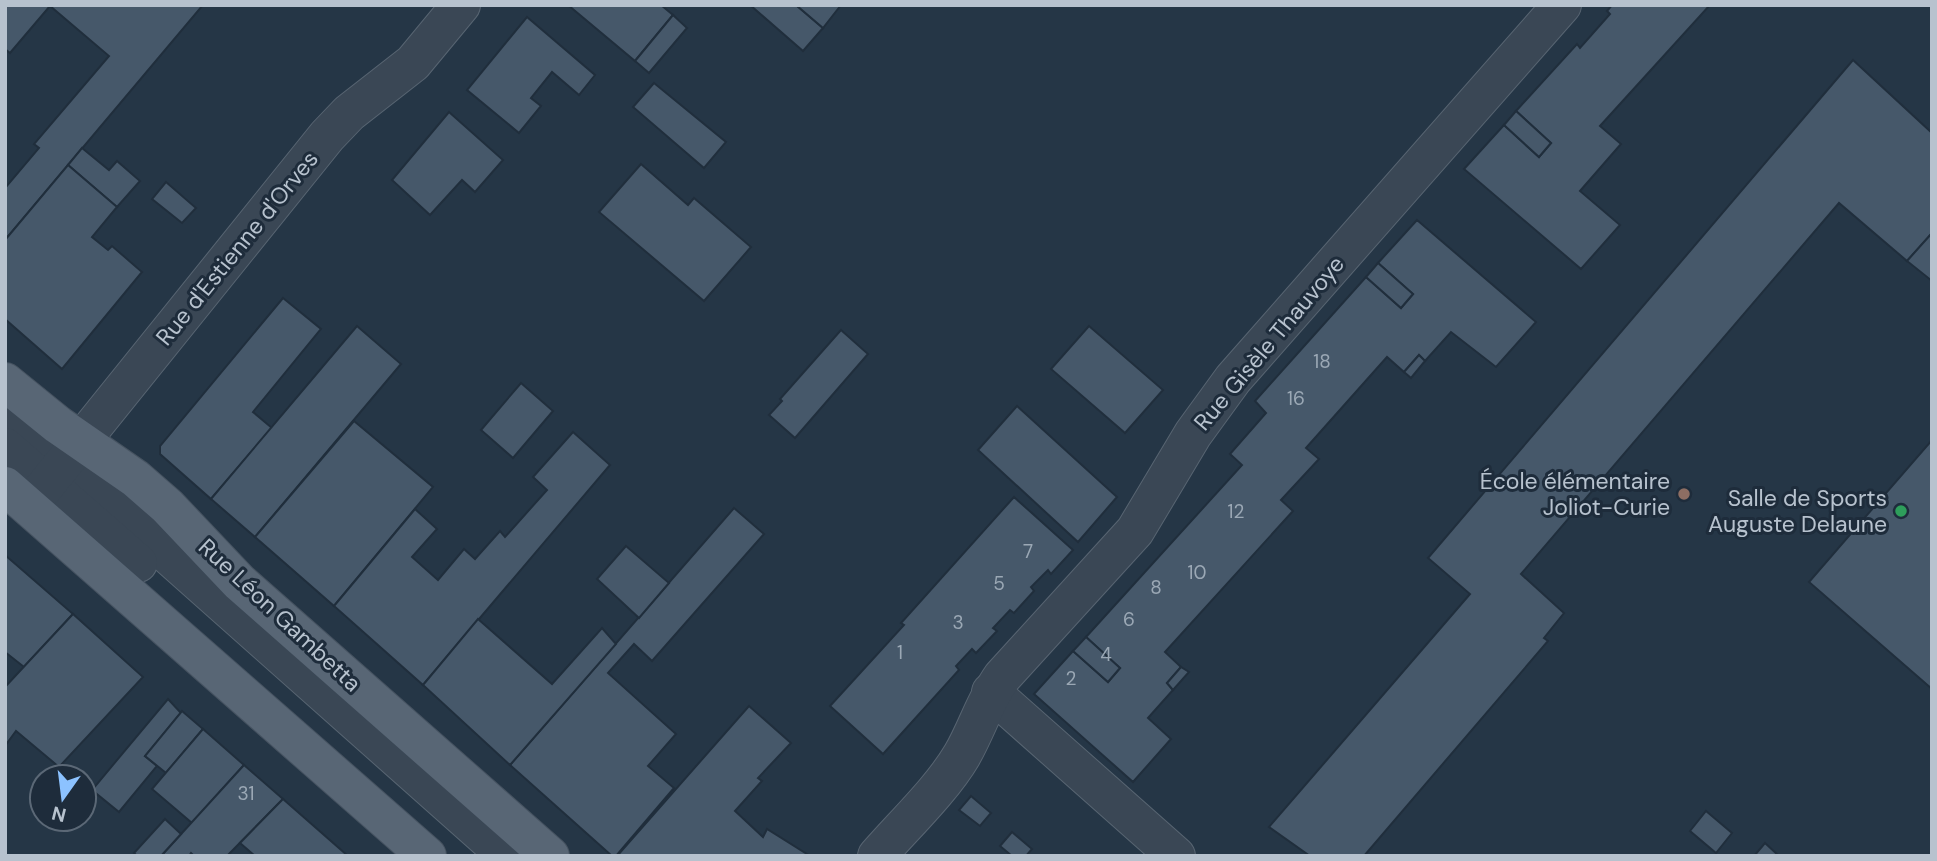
<svg xmlns="http://www.w3.org/2000/svg" width="1937" height="861" font-family="'DM Sans',sans-serif">
	<rect width="100%" height="100%" fill="#253646"/>
	<g fill="#46586a" stroke="#202e3c" stroke-width="2">
		<path d="M 5,5 L 203,5 L 5,240 L 5,188 L 39,148 L 34,144 L 109,56 L 50,6 L 10,53 L 5,49 Z"/>
		<path d="M 568,5 L 661,5 L 673,15 L 635,61 Z"/>
		<path d="M 750,5 L 796,5 L 823,28 L 803,51 Z"/>
		<path d="M 796,5 L 841,5 L 823,28 Z"/>
		<path d="M 1612,5 L 1710,5 L 1600,126 L 1621,144 L 1580,191 L 1620,225 L 1581,269 L 1464,169 L 1504,125 L 1539,157 L 1551,143 L 1516,111 L 1577,44 L 1580,48 L 1610,14 L 1607,11 Z"/>
		<path d="M 673,15 L 687,28 L 649,73 L 635,61 Z"/>
		<path d="M 527,17 L 595,75 L 579,95 L 552,72 L 531,98 L 541,106 L 519,133 L 467,90 Z"/>
		<path d="M 1853,60 L 1932,133 L 1932,233 L 1907,261 L 1839,203 L 1521,574 L 1564,613 L 1544,638 L 1548,641 L 1364,856 L 1310,856 L 1269,827 L 1470,594 L 1428,558 Z"/>
		<path d="M 654,83 L 726,142 L 704,168 L 633,107 Z"/>
		<path d="M 1516,111 L 1551,143 L 1539,157 L 1504,125 Z"/>
		<path d="M 449,112 L 503,160 L 475,192 L 462,180 L 430,215 L 392,180 Z"/>
		<path d="M 82,148 L 109,170 L 117,161 L 140,181 L 117,207 L 68,165 Z"/>
		<path d="M 641,164 L 688,205 L 694,198 L 751,247 L 704,301 L 599,212 Z"/>
		<path d="M 68,165 L 117,207 L 92,237 L 108,250 L 112,246 L 142,272 L 62,369 L 5,319 L 5,240 Z"/>
		<path d="M 166,182 L 196,208 L 182,223 L 152,199 Z"/>
		<path d="M 1417,220 L 1536,322 L 1496,367 L 1451,332 L 1425,361 L 1419,355 L 1404,372 L 1387,357 L 1306,448 L 1319,459 L 1281,500 L 1293,511 L 1165,652 L 1181,667 L 1167,683 L 1173,690 L 1148,718 L 1171,739 L 1133,782 L 1034,694 L 1073,651 L 1108,682 L 1120,668 L 1086,637 L 1242,465 L 1230,454 L 1266,413 L 1255,401 L 1366,277 L 1401,308 L 1413,294 L 1378,263 Z"/>
		<path d="M 1932,233 L 1932,281 L 1907,261 Z"/>
		<path d="M 1378,263 L 1413,294 L 1401,308 L 1366,277 Z"/>
		<path d="M 283,298 L 321,329 L 253,412 L 272,428 L 211,499 L 160,454 L 160,446 Z"/>
		<path d="M 357,326 L 401,364 L 255,537 L 211,499 Z"/>
		<path d="M 1089,326 L 1163,390 L 1125,433 L 1051,369 Z"/>
		<path d="M 841,330 L 868,354 L 795,438 L 769,415 L 782,401 L 780,399 Z"/>
		<path d="M 1419,355 L 1425,361 L 1411,378 L 1404,372 Z"/>
		<path d="M 521,383 L 553,411 L 513,458 L 481,430 Z"/>
		<path d="M 1017,406 L 1117,497 L 1078,542 L 978,450 Z"/>
		<path d="M 354,421 L 433,487 L 334,606 L 255,537 Z"/>
		<path d="M 573,432 L 610,465 L 423,685 L 334,606 L 415,509 L 437,529 L 412,557 L 438,580 L 464,549 L 475,559 L 500,531 L 505,537 L 547,490 L 533,477 Z"/>
		<path d="M 1932,440 L 1932,689 L 1809,582 Z"/>
		<path d="M 1014,497 L 1073,550 L 1051,574 L 1048,570 L 1031,587 L 1034,591 L 1014,613 L 1010,610 L 993,628 L 997,631 L 976,653 L 972,649 L 956,666 L 959,670 L 883,754 L 830,706 L 904,625 L 901,623 Z"/>
		<path d="M 734,508 L 764,534 L 652,661 L 634,644 L 608,673 L 676,734 L 648,766 L 674,788 L 616,856 L 612,856 L 510,765 Z"/>
		<path d="M 626,546 L 669,583 L 639,618 L 597,579 Z"/>
		<path d="M 5,555 L 73,614 L 24,667 L 5,652 Z"/>
		<path d="M 73,614 L 143,677 L 59,767 L 16,731 L 5,746 L 5,687 Z"/>
		<path d="M 478,619 L 552,684 L 602,628 L 616,644 L 510,765 L 423,685 Z"/>
		<path d="M 1086,637 L 1120,668 L 1108,682 L 1073,651 Z"/>
		<path d="M 1181,667 L 1189,672 L 1173,690 L 1167,683 Z"/>
		<path d="M 168,699 L 181,713 L 145,756 L 157,766 L 119,812 L 92,790 Z"/>
		<path d="M 749,706 L 791,743 L 758,778 L 762,781 L 735,811 L 763,837 L 767,829 L 810,856 L 617,856 Z"/>
		<path d="M 182,711 L 203,729 L 166,773 L 145,756 Z"/>
		<path d="M 203,729 L 244,765 L 192,823 L 152,789 Z"/>
		<path d="M 244,765 L 283,799 L 227,856 L 194,856 L 191,853 L 189,856 L 161,856 Z"/>
		<path d="M 971,796 L 991,813 L 980,826 L 959,810 Z"/>
		<path d="M 283,799 L 348,856 L 255,856 L 240,843 Z"/>
		<path d="M 1706,811 L 1732,833 L 1716,853 L 1690,831 Z"/>
		<path d="M 165,819 L 181,834 L 161,856 L 137,856 L 134,853 Z"/>
		<path d="M 1012,832 L 1032,849 L 1026,856 L 1012,856 L 1000,846 Z"/>
		<path d="M 1765,843 L 1779,856 L 1754,856 Z"/>
	</g>
	<g fill="none" stroke-linecap="round" stroke-linejoin="round">
		<g stroke="#586572" stroke-width="40">
			<g id="minor">
				<path d="M 5,410 L 507,856"/>
				<path d="M 5,447 L 138,563"/>
				<path d="M 29,506 L 327,136 L 349,113 L 413,63 L 461,5"/>
				<path d="M 991,692 L 1176,856"/>
				<path d="M 877,856 C 904,825 942,789 962,755 C 977,729 985,701 1002,677 L 1135,531 L 1193,434 L 1233,379 L 1562,5"/>
			</g>
		</g>
		<g stroke="#465361" stroke-width="40">
			<g id="major">
				<path d="M 5,382 L 58,425 L 136,479 L 167,506 L 239,582 L 550,856"/>
				<path d="M 5,486 L 427,856"/>
			</g>
		</g>
		<use href="#minor" stroke="#3a4755" stroke-width="38"/>
		<use href="#major" stroke="#586675" stroke-width="38"/>
	</g>
	<circle fill="#8d6e63" stroke="#1e2c3b" stroke-width="2.5" cx="1684" cy="494" r="7"/>
	<circle fill="#2e9e5b" stroke="#1e2c3b" stroke-width="2.5" cx="1901" cy="511" r="7"/>
	<g text-anchor="middle" dominant-baseline="central" stroke-width="6" stroke-linejoin="round" paint-order="stroke">
		<g font-size="19" fill="#9ba8b5">
			<text x="1322" y="361">18</text>
			<text x="1296" y="398">16</text>
			<text x="1236" y="511">12</text>
			<text x="1028" y="551">7</text>
			<text x="1197" y="572">10</text>
			<text x="999" y="583">5</text>
			<text x="1156" y="587">8</text>
			<text x="1129" y="619">6</text>
			<text x="958" y="622">3</text>
			<text x="900" y="652">1</text>
			<text x="1106" y="654">4</text>
			<text x="1071" y="678">2</text>
			<text x="246" y="793">31</text>
		</g>
		<g font-size="23" fill="#b7c2ce" stroke="#1e2c3b">
			<text transform="translate(237 248) rotate(-51)">Rue d'Estienne d'Orves</text>
			<text transform="translate(1269 343) rotate(-50)">Rue Gisèle Thauvoye</text>
			<text transform="translate(280 615) rotate(43)">Rue Léon Gambetta</text>
		</g>
		<g font-size="23" fill="#b7c2ce" stroke="#1e2c3b" text-anchor="end">
			<text x="1670" y="481">École élémentaire<tspan x="1670" dy="26">Joliot-Curie</tspan></text>
			<text x="1887" y="498">Salle de Sports<tspan x="1887" dy="26">Auguste Delaune</tspan></text>
		</g>
	</g>
	<rect width="1937" height="861" fill="none" stroke="#b7c2ce" stroke-width="14"/>
	<g transform="translate(63 798) rotate(194)"><circle r="33" fill="#1e2c3b" stroke="#5b6876" stroke-width="2"/>
	<path d="M0-5L12 26L0 18L-12 26Z" fill="#8cc2ff"/>
	<text y="-10" font-size="19" font-weight="bold" text-anchor="middle" fill="#b7c2ce">N</text>
	</g>
</svg>
